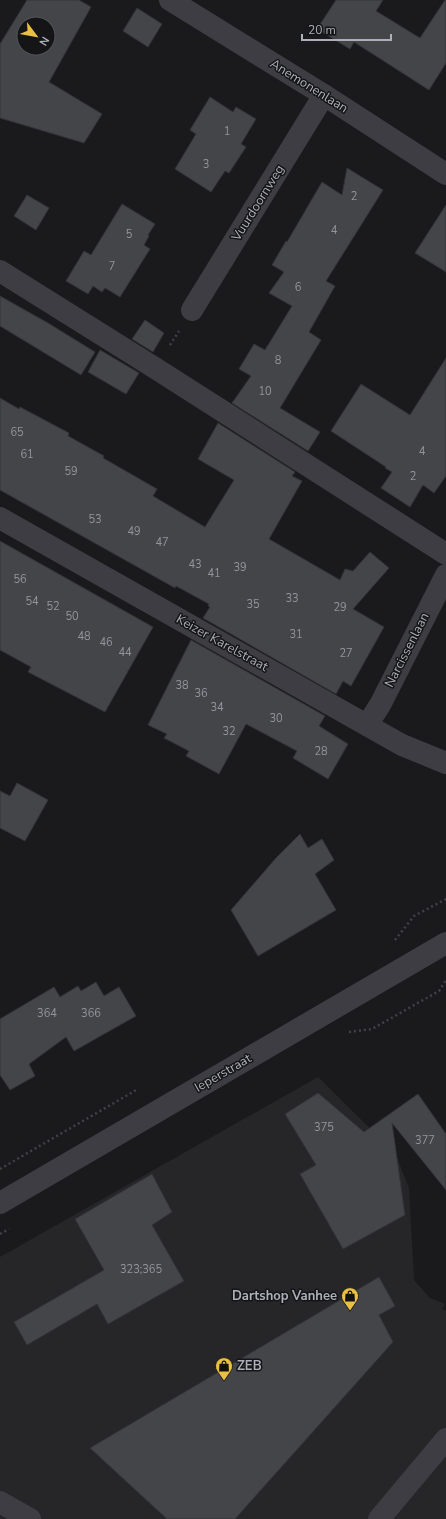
<svg xmlns="http://www.w3.org/2000/svg" width="446" height="1519" font-family="'Nunito Sans',sans-serif">
	<rect width="100%" height="100%" fill="#1a1a1c"/>
	<path fill="#262629" d="M 318,1077 L 395,1153 L 409,1188 L 414,1280 L 430,1298 L 445,1304 L 442,1309 L 446,1311 L 446,1519 L 0,1519 L 0,1257 Z"/>
	<g fill="#444549" stroke="#343438" fill-rule="evenodd">
		<path d="M 27,0 L 79,0 L 91,7 L 49,82 L 102,114 L 84,143 L 0,118 L 0,44 ZM 24,24 L 48,24 L 48,48 L 24,48 Z"/>
		<path d="M 336,0 L 383,0 L 376,11 L 420,38 L 445,0 L 446,0 L 446,63 L 429,90 L 354,42 L 350,49 L 317,29 Z"/>
		<path d="M 137,8 L 162,24 L 148,47 L 123,31 Z"/>
		<path d="M 210,97 L 233,112 L 236,107 L 256,119 L 241,144 L 246,147 L 229,173 L 225,171 L 211,192 L 175,169 L 196,134 L 190,130 Z"/>
		<path d="M 347,168 L 383,190 L 326,281 L 335,286 L 309,332 L 321,340 L 280,408 L 320,432 L 308,451 L 232,403 L 251,376 L 239,369 L 254,344 L 265,350 L 292,306 L 269,293 L 284,272 L 272,265 L 286,241 L 287,242 L 322,182 L 342,195 Z"/>
		<path d="M 27,195 L 49,208 L 36,230 L 14,216 Z"/>
		<path d="M 122,204 L 155,224 L 148,235 L 149,236 L 144,245 L 150,249 L 120,297 L 105,288 L 102,292 L 93,286 L 88,294 L 66,281 L 84,251 L 91,255 Z"/>
		<path d="M 446,205 L 446,272 L 415,253 Z"/>
		<path d="M 0,296 L 48,323 L 95,352 L 81,375 L 0,326 Z"/>
		<path d="M 145,320 L 164,333 L 153,352 L 132,339 Z"/>
		<path d="M 100,350 L 139,373 L 126,394 L 88,372 Z"/>
		<path d="M 446,358 L 446,476 L 434,493 L 423,485 L 410,507 L 381,488 L 392,472 L 385,468 L 386,467 L 331,431 L 361,384 L 410,415 Z"/>
		<path d="M 0,398 L 19,409 L 20,407 L 69,433 L 68,436 L 104,456 L 103,458 L 157,489 L 153,496 L 205,527 L 234,480 L 198,459 L 218,423 L 295,472 L 292,476 L 302,481 L 269,539 L 340,580 L 345,569 L 353,571 L 370,552 L 389,568 L 353,609 L 384,627 L 351,686 L 343,681 L 336,694 L 203,618 L 210,607 L 208,606 L 209,604 L 176,586 L 175,588 L 0,490 Z"/>
		<path d="M 0,541 L 153,627 L 105,712 L 28,672 L 31,667 L 0,650 Z"/>
		<path d="M 191,640 L 325,716 L 319,726 L 348,744 L 328,779 L 293,758 L 297,751 L 246,724 L 219,774 L 186,756 L 189,751 L 164,738 L 167,734 L 148,725 Z"/>
		<path d="M 17,783 L 48,800 L 25,841 L 0,828 L 0,791 L 10,796 Z"/>
		<path d="M 300,834 L 308,848 L 322,839 L 334,860 L 315,874 L 336,910 L 258,956 L 231,910 L 276,858 Z"/>
		<path d="M 96,982 L 104,996 L 119,987 L 136,1016 L 74,1051 L 66,1037 L 29,1064 L 35,1076 L 10,1090 L 0,1075 L 0,1019 L 54,987 L 60,997 L 78,986 L 81,991 Z"/>
		<path d="M 318,1093 L 364,1132 L 418,1094 L 446,1134 L 446,1190 L 392,1123 L 405,1215 L 343,1249 L 300,1174 L 316,1165 L 285,1114 Z"/>
		<path d="M 152,1174 L 172,1212 L 152,1225 L 184,1281 L 108,1324 L 97,1304 L 27,1345 L 14,1322 L 104,1270 L 75,1219 Z"/>
		<path d="M 379,1277 L 395,1306 L 379,1315 L 393,1342 L 235,1519 L 167,1519 L 90,1448 Z"/>
	</g>
	<g fill="none" stroke-linecap="round" stroke-linejoin="round">
		<g stroke="#414248" stroke-width="2.5" stroke-dasharray="2 3" stroke-linecap="butt">
			<path d="M 170,345 L 179,331"/>
			<path d="M 395,940 L 414,916 L 446,899"/>
			<path d="M 349,1032 L 372,1029 L 439,991 L 446,980"/>
			<path d="M 0,1169 L 138,1089"/>
			<path d="M 0,1234 L 9,1229"/>
		</g>
		<g stroke="#3d3d43" stroke-width="22">
			<path d="M 170,0 L 324,95 L 446,174"/>
			<path d="M 0,271 L 155,368 L 446,554"/>
			<path d="M 192,310 L 324,95"/>
			<path d="M 0,518 L 402,745 L 446,763"/>
			<path d="M 367,725 L 380,705 L 446,575"/>
			<path d="M 0,1203 L 446,943"/>
			<path d="M 0,1502 L 30,1519"/>
			<path d="M 379,1519 L 446,1439"/>
		</g>
	</g>
	<defs>
		<g id="shop-pin" transform="scale(0.9)"><path d="M0 17L-7.5 6A9.5 9.5 0 1 1 7.5 6Z" fill="#e9c044" stroke="#151517"/><path d="M-5-2.5h2.3a2.7 3.5 0 0 1 5.4 0H5L5.5 6h-11ZM-1.5-2.5h3a1.5 2.3 0 0 0-3 0Z" fill="#111"/></g>
	</defs>
	<g fill-rule="evenodd">
		<use href="#shop-pin" x="350" y="1296"/>
		<use href="#shop-pin" x="224" y="1366"/>
	</g>
	<g text-anchor="middle" dominant-baseline="central" stroke-width="3" stroke-linejoin="round" paint-order="stroke">
		<g font-size="11" fill="#93959e">
			<text x="227" y="131">1</text>
			<text x="206" y="164">3</text>
			<text x="354" y="196">2</text>
			<text x="334" y="230">4</text>
			<text x="129" y="234">5</text>
			<text x="112" y="266">7</text>
			<text x="298" y="287">6</text>
			<text x="278" y="360">8</text>
			<text x="265" y="391">10</text>
			<text x="17" y="432">65</text>
			<text x="422" y="451">4</text>
			<text x="27" y="454">61</text>
			<text x="71" y="471">59</text>
			<text x="413" y="476">2</text>
			<text x="95" y="519">53</text>
			<text x="134" y="531">49</text>
			<text x="162" y="542">47</text>
			<text x="195" y="564">43</text>
			<text x="240" y="567">39</text>
			<text x="214" y="573">41</text>
			<text x="20" y="579">56</text>
			<text x="292" y="598">33</text>
			<text x="32" y="601">54</text>
			<text x="253" y="604">35</text>
			<text x="53" y="606">52</text>
			<text x="340" y="607">29</text>
			<text x="72" y="616">50</text>
			<text x="296" y="634">31</text>
			<text x="84" y="636">48</text>
			<text x="106" y="642">46</text>
			<text x="125" y="652">44</text>
			<text x="346" y="653">27</text>
			<text x="182" y="685">38</text>
			<text x="201" y="693">36</text>
			<text x="217" y="707">34</text>
			<text x="276" y="718">30</text>
			<text x="229" y="731">32</text>
			<text x="321" y="751">28</text>
			<text x="47" y="1013">364</text>
			<text x="91" y="1013">366</text>
			<text x="324" y="1127">375</text>
			<text x="425" y="1140">377</text>
			<text x="141" y="1269">323;365</text>
		</g>
		<g font-size="13" fill="#adb0bb" stroke="#151517">
			<text transform="translate(309 86) rotate(32)">Anemonenlaan</text>
			<text transform="translate(258 203) rotate(-58)">Vuurdoornweg</text>
			<text transform="translate(222 643) rotate(29)">Keizer Karelstraat</text>
			<text transform="translate(407 650) rotate(-63)">Narcissenlaan</text>
			<text transform="translate(223 1073) rotate(-30)">Ieperstraat</text>
		</g>
		<g font-size="13" font-weight="bold" fill="#adb0bb" stroke="#151517" text-anchor="end">
			<text x="337" y="1296">Dartshop Vanhee</text>
			<text x="237" y="1366" text-anchor="start">ZEB</text>
		</g>
	</g>
	<g transform="translate(36 36) rotate(122)"><circle r="19" fill="#151517" stroke="#525359"/>
	<path d="M0-3L7 15L0 10L-7 15Z" fill="#e9c044"/>
	<text y="-6" font-size="11" font-weight="bold" text-anchor="middle" fill="#adb0bb">N</text>
	</g>
	<path d="M302 34v6h89v-6" fill="none" stroke="#adb0bb" stroke-width="2"/>
	<text x="308" y="34" font-size="12" fill="#adb0bb" stroke="#151517" stroke-width="3" paint-order="stroke">20 m</text>
</svg>
